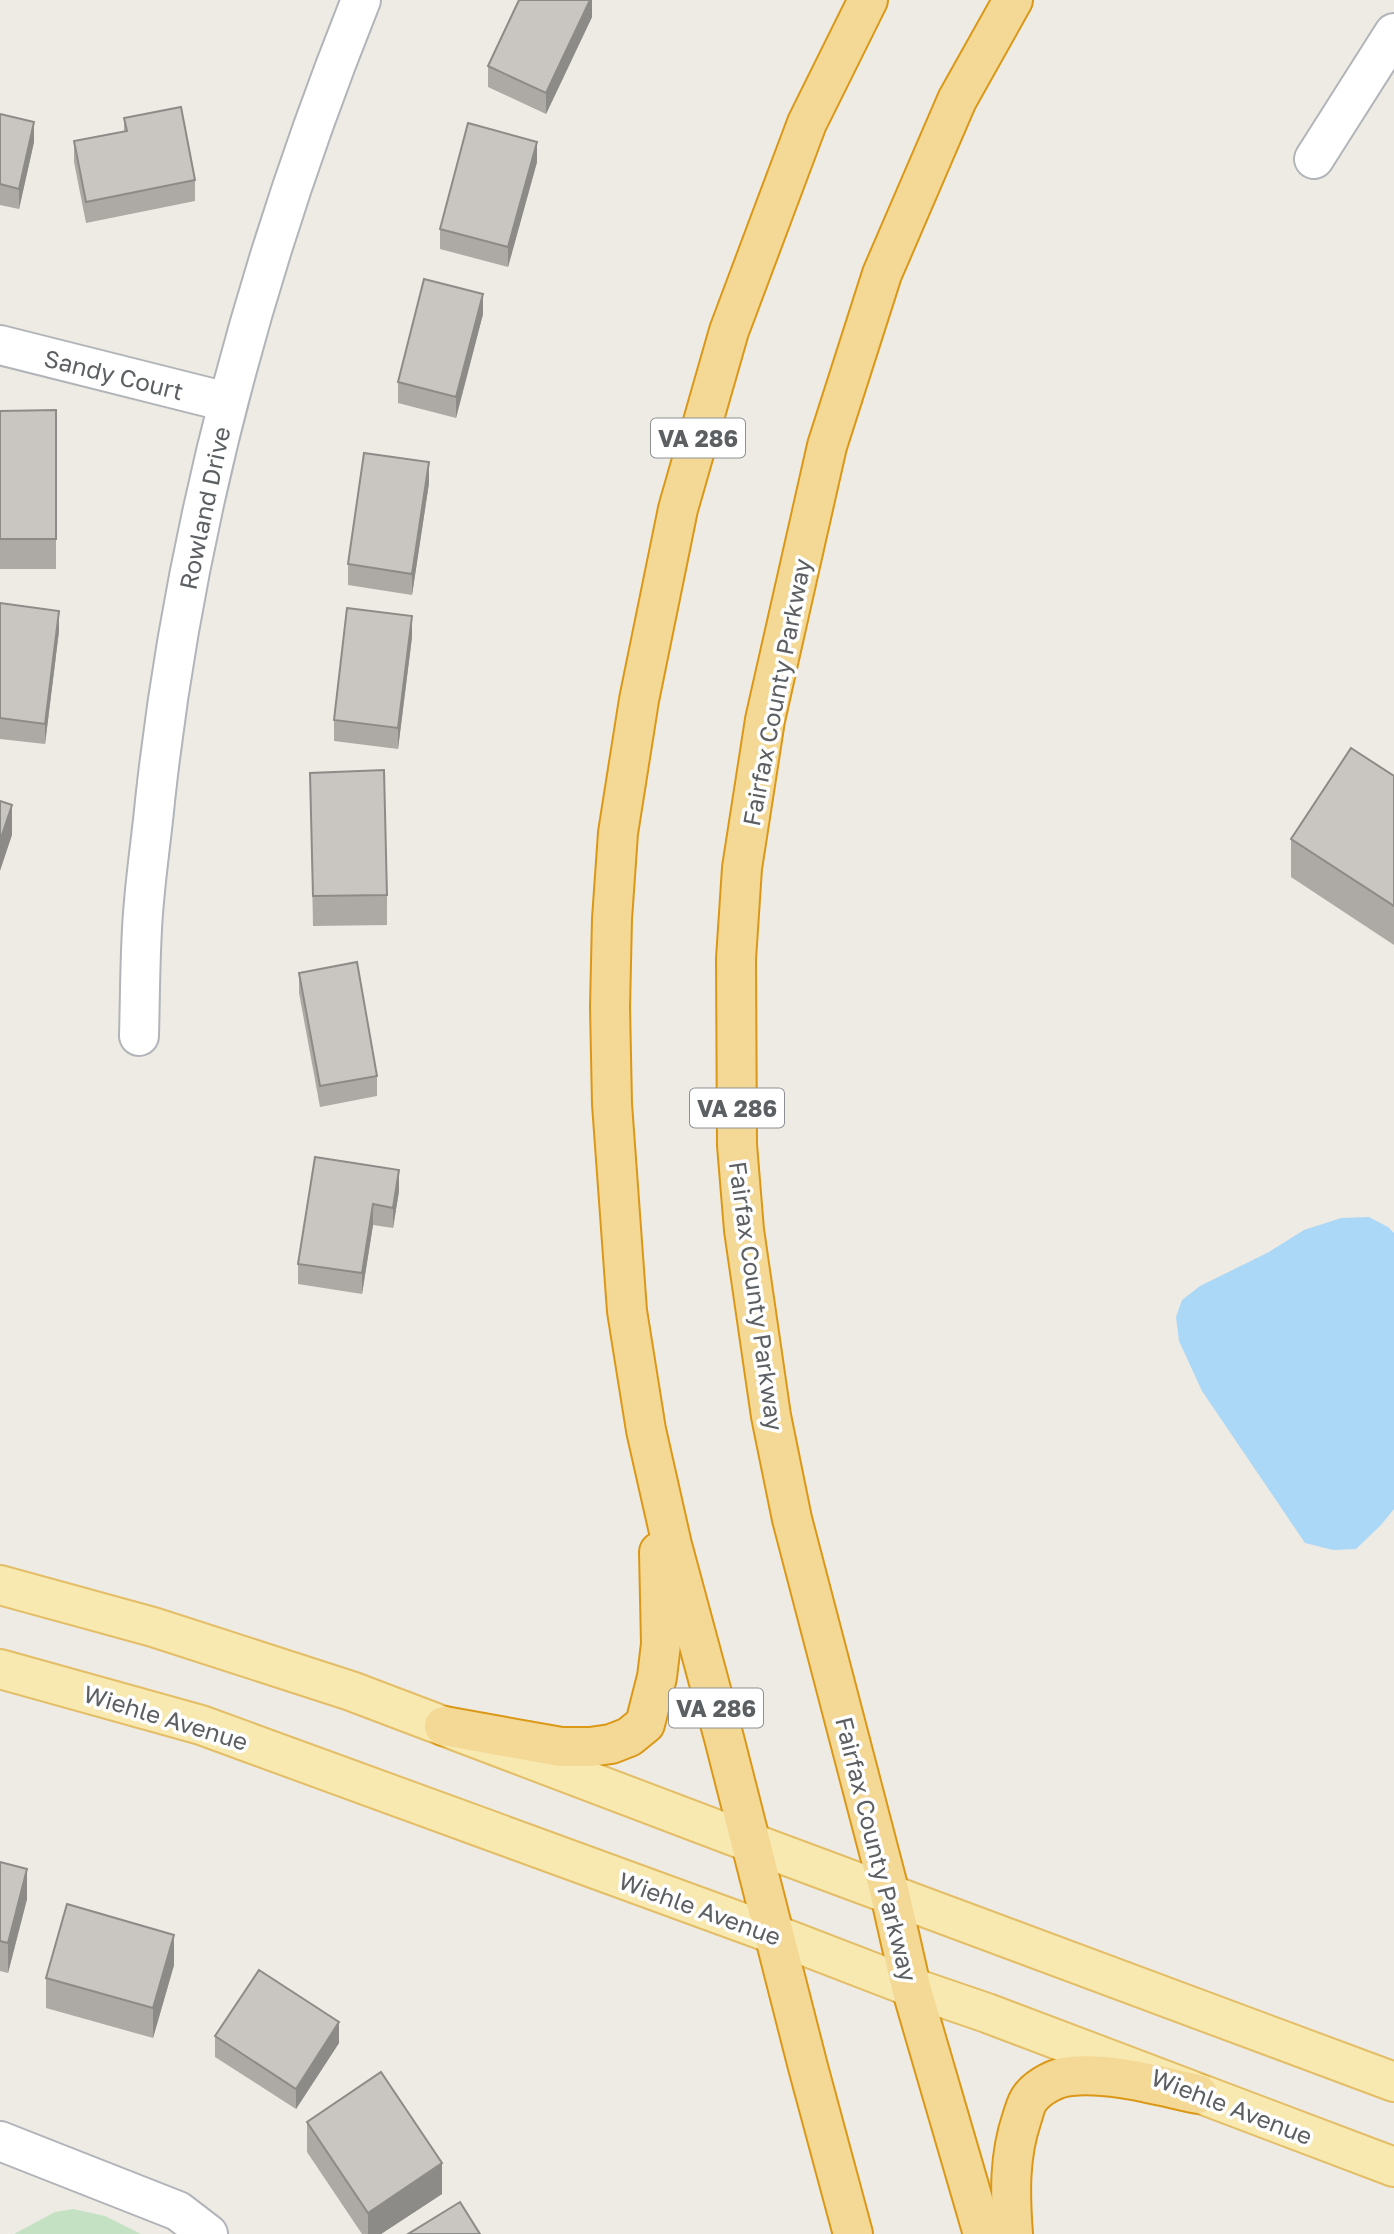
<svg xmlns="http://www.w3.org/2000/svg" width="1394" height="2234" font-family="'Golos Text',sans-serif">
	<rect width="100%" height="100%" fill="#edebe4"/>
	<path fill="#c4e2c3" d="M 73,2209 L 105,2216 L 141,2234 L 14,2234 L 55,2212 Z"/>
	<path fill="#abd8f7" d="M 1369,1217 L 1388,1227 L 1394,1233 L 1394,1509 L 1381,1525 L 1356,1549 L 1333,1550 L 1305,1543 L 1202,1391 L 1179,1341 L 1176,1317 L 1182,1300 L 1200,1286 L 1269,1252 L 1304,1230 L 1341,1218 Z"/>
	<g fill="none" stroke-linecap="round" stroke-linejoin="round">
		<g stroke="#b1b4b8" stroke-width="42">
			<g id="minor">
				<path d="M 1314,159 L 1394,33"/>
				<path d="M 0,345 L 227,402"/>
				<path d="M 139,1036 C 140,1000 140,964 142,929 C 144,886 151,843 155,801 C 185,525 258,257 361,0"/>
				<path d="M 0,2141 L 178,2211 L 208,2234"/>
			</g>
		</g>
		<g stroke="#e4bd67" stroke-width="42">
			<g id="major">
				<path d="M 0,1585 L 153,1627 L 351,1691 L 752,1843 L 1394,2082"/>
				<path d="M 0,1669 L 201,1725 L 776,1935 L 911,1987 L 987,2013 L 1394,2167"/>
			</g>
		</g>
		<g stroke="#db9816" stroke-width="42">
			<g id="highway">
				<path d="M 444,1726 L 561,1747 L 590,1747 L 611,1744 L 629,1737 L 645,1724 L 657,1677 L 661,1644 L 659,1552"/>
				<path d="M 853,2234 L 808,2067 L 724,1738 L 672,1545 L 646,1430 L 627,1311 L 612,1104 L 610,1007 L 612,919 L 618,833 L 639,700 L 678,509 L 729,331 L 807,123 L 868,0"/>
				<path d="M 983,2234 L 911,1987 L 890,1894 L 792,1519 L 771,1416 L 744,1230 L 737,1145 L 736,959 L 742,868 L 765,720 L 827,446 L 882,274 L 957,100 L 1013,0"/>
				<path d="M 1013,2234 C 1010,2194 1009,2156 1022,2118 C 1024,2112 1026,2103 1030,2098 C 1039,2086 1057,2077 1071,2076 C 1111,2072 1159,2086 1198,2094"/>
			</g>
		</g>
		<use href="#minor" stroke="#fff" stroke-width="38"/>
		<use href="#major" stroke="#f7e9af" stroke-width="38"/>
		<use href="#highway" stroke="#f3d896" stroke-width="38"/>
	</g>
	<g fill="#adaaa6">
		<path d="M 592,0 L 592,17 L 546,114 L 488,87 L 488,66 Z"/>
		<path d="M 0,114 L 34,142 L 19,209 L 0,205 Z"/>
		<path d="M 124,118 L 195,180 L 195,201 L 86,223 L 74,162 L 74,141 L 124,132 Z"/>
		<path d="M 537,162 L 508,267 L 440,249 L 440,229 Z"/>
		<path d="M 483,314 L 456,418 L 398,403 L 398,382 Z"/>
		<path d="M 56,410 L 56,569 L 0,569 L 0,411 Z"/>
		<path d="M 429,483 L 412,595 L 348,585 L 348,564 Z"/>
		<path d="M 0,603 L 59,631 L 45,744 L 0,739 Z"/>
		<path d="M 412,637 L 398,749 L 334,741 L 334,720 Z"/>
		<path d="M 310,773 L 387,895 L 387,925 L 313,926 Z"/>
		<path d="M 1394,776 L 1394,945 L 1291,877 L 1291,839 Z"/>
		<path d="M 299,973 L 377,1076 L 377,1096 L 320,1107 L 299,993 Z"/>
		<path d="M 315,1157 L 399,1191 L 393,1228 L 373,1225 L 362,1294 L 298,1284 L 298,1264 Z"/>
		<path d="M 0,1862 L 27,1899 L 8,1973 L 0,1971 Z"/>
		<path d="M 174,1965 L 153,2038 L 46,2008 L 46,1978 Z"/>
		<path d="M 215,2036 L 339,2043 L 296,2109 L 215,2057 Z"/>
		<path d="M 307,2122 L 442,2194 L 381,2234 L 362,2234 L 307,2152 Z"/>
	</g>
	<g fill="#8d8b87">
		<path d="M 590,0 L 592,0 L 592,17 L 546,114 L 546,93 Z"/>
		<path d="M 34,122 L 34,142 L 19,209 L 19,189 Z"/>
		<path d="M 537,142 L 537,162 L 508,267 L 508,247 Z"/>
		<path d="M 483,294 L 483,314 L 456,418 L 456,397 Z"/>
		<path d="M 429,462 L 429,483 L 412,595 L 412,574 Z"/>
		<path d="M 59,611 L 59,631 L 45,744 L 45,724 Z"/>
		<path d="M 412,616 L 412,637 L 398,749 L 398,728 Z"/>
		<path d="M 12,805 L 12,835 L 0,871 L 0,841 Z"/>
		<path d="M 399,1170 L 399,1191 L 393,1228 L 393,1208 Z"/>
		<path d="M 373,1204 L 373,1225 L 362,1294 L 362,1273 Z"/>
		<path d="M 27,1869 L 27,1899 L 8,1973 L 8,1943 Z"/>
		<path d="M 174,1935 L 174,1965 L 153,2038 L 153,2008 Z"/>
		<path d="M 339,2022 L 339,2043 L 296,2109 L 296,2089 Z"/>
		<path d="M 442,2163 L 442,2194 L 381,2234 L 368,2234 L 368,2213 Z"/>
	</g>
	<g fill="#c9c6c1" stroke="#8d8b87" stroke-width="2">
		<path d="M 519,0 L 590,0 L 546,93 L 488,66 Z"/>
		<path d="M 181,107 L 195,180 L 86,202 L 74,141 L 127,131 L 124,118 Z"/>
		<path d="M 0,114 L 34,122 L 19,189 L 0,184 Z"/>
		<path d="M 468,123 L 537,142 L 508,247 L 440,229 Z"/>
		<path d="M 424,279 L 483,294 L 456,397 L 398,382 Z"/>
		<path d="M 56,410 L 56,539 L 0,539 L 0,411 Z"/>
		<path d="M 364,453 L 429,462 L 412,574 L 348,564 Z"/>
		<path d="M 0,603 L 59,611 L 45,724 L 0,718 Z"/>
		<path d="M 347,608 L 412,616 L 398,728 L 334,720 Z"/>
		<path d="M 1351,748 L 1394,776 L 1394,906 L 1291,839 Z"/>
		<path d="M 384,770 L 387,895 L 313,896 L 310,773 Z"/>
		<path d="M 0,801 L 12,805 L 0,841 Z"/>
		<path d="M 357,962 L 377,1076 L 320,1086 L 299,973 Z"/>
		<path d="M 315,1157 L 399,1170 L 393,1208 L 373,1204 L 362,1273 L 298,1264 Z"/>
		<path d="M 0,1862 L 27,1869 L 8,1943 L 0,1941 Z"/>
		<path d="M 67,1904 L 174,1935 L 153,2008 L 46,1978 Z"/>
		<path d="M 259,1970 L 339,2022 L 296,2089 L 215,2036 Z"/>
		<path d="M 381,2072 L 442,2163 L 368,2213 L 307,2122 Z"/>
		<path d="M 460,2202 L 480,2234 L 408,2234 Z"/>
	</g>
	<g text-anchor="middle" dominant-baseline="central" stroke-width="7" stroke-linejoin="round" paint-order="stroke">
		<g fill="#fff" stroke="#8d9092" stroke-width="2">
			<rect x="651" y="418.5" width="94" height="39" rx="5"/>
			<rect x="690" y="1088.5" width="94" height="39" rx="5"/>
			<rect x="669" y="1688.5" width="94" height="39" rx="5"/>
		</g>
		<g font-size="23" font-weight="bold" fill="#5c6063">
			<text x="698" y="438">VA 286</text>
			<text x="737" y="1108">VA 286</text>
			<text x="716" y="1708">VA 286</text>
		</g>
		<g font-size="24" fill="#5c6063" stroke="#fff">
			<text transform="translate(114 374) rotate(14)">Sandy Court</text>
			<text transform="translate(204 508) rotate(-78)">Rowland Drive</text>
			<text transform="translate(776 692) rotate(-79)">Fairfax County Parkway</text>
			<text transform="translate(757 1296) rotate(82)">Fairfax County Parkway</text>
			<text transform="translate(166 1717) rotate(17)">Wiehle Avenue</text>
			<text transform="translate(877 1849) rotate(76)">Fairfax County Parkway</text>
			<text transform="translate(700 1908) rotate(20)">Wiehle Avenue</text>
			<text transform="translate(1232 2106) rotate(21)">Wiehle Avenue</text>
		</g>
	</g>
</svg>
